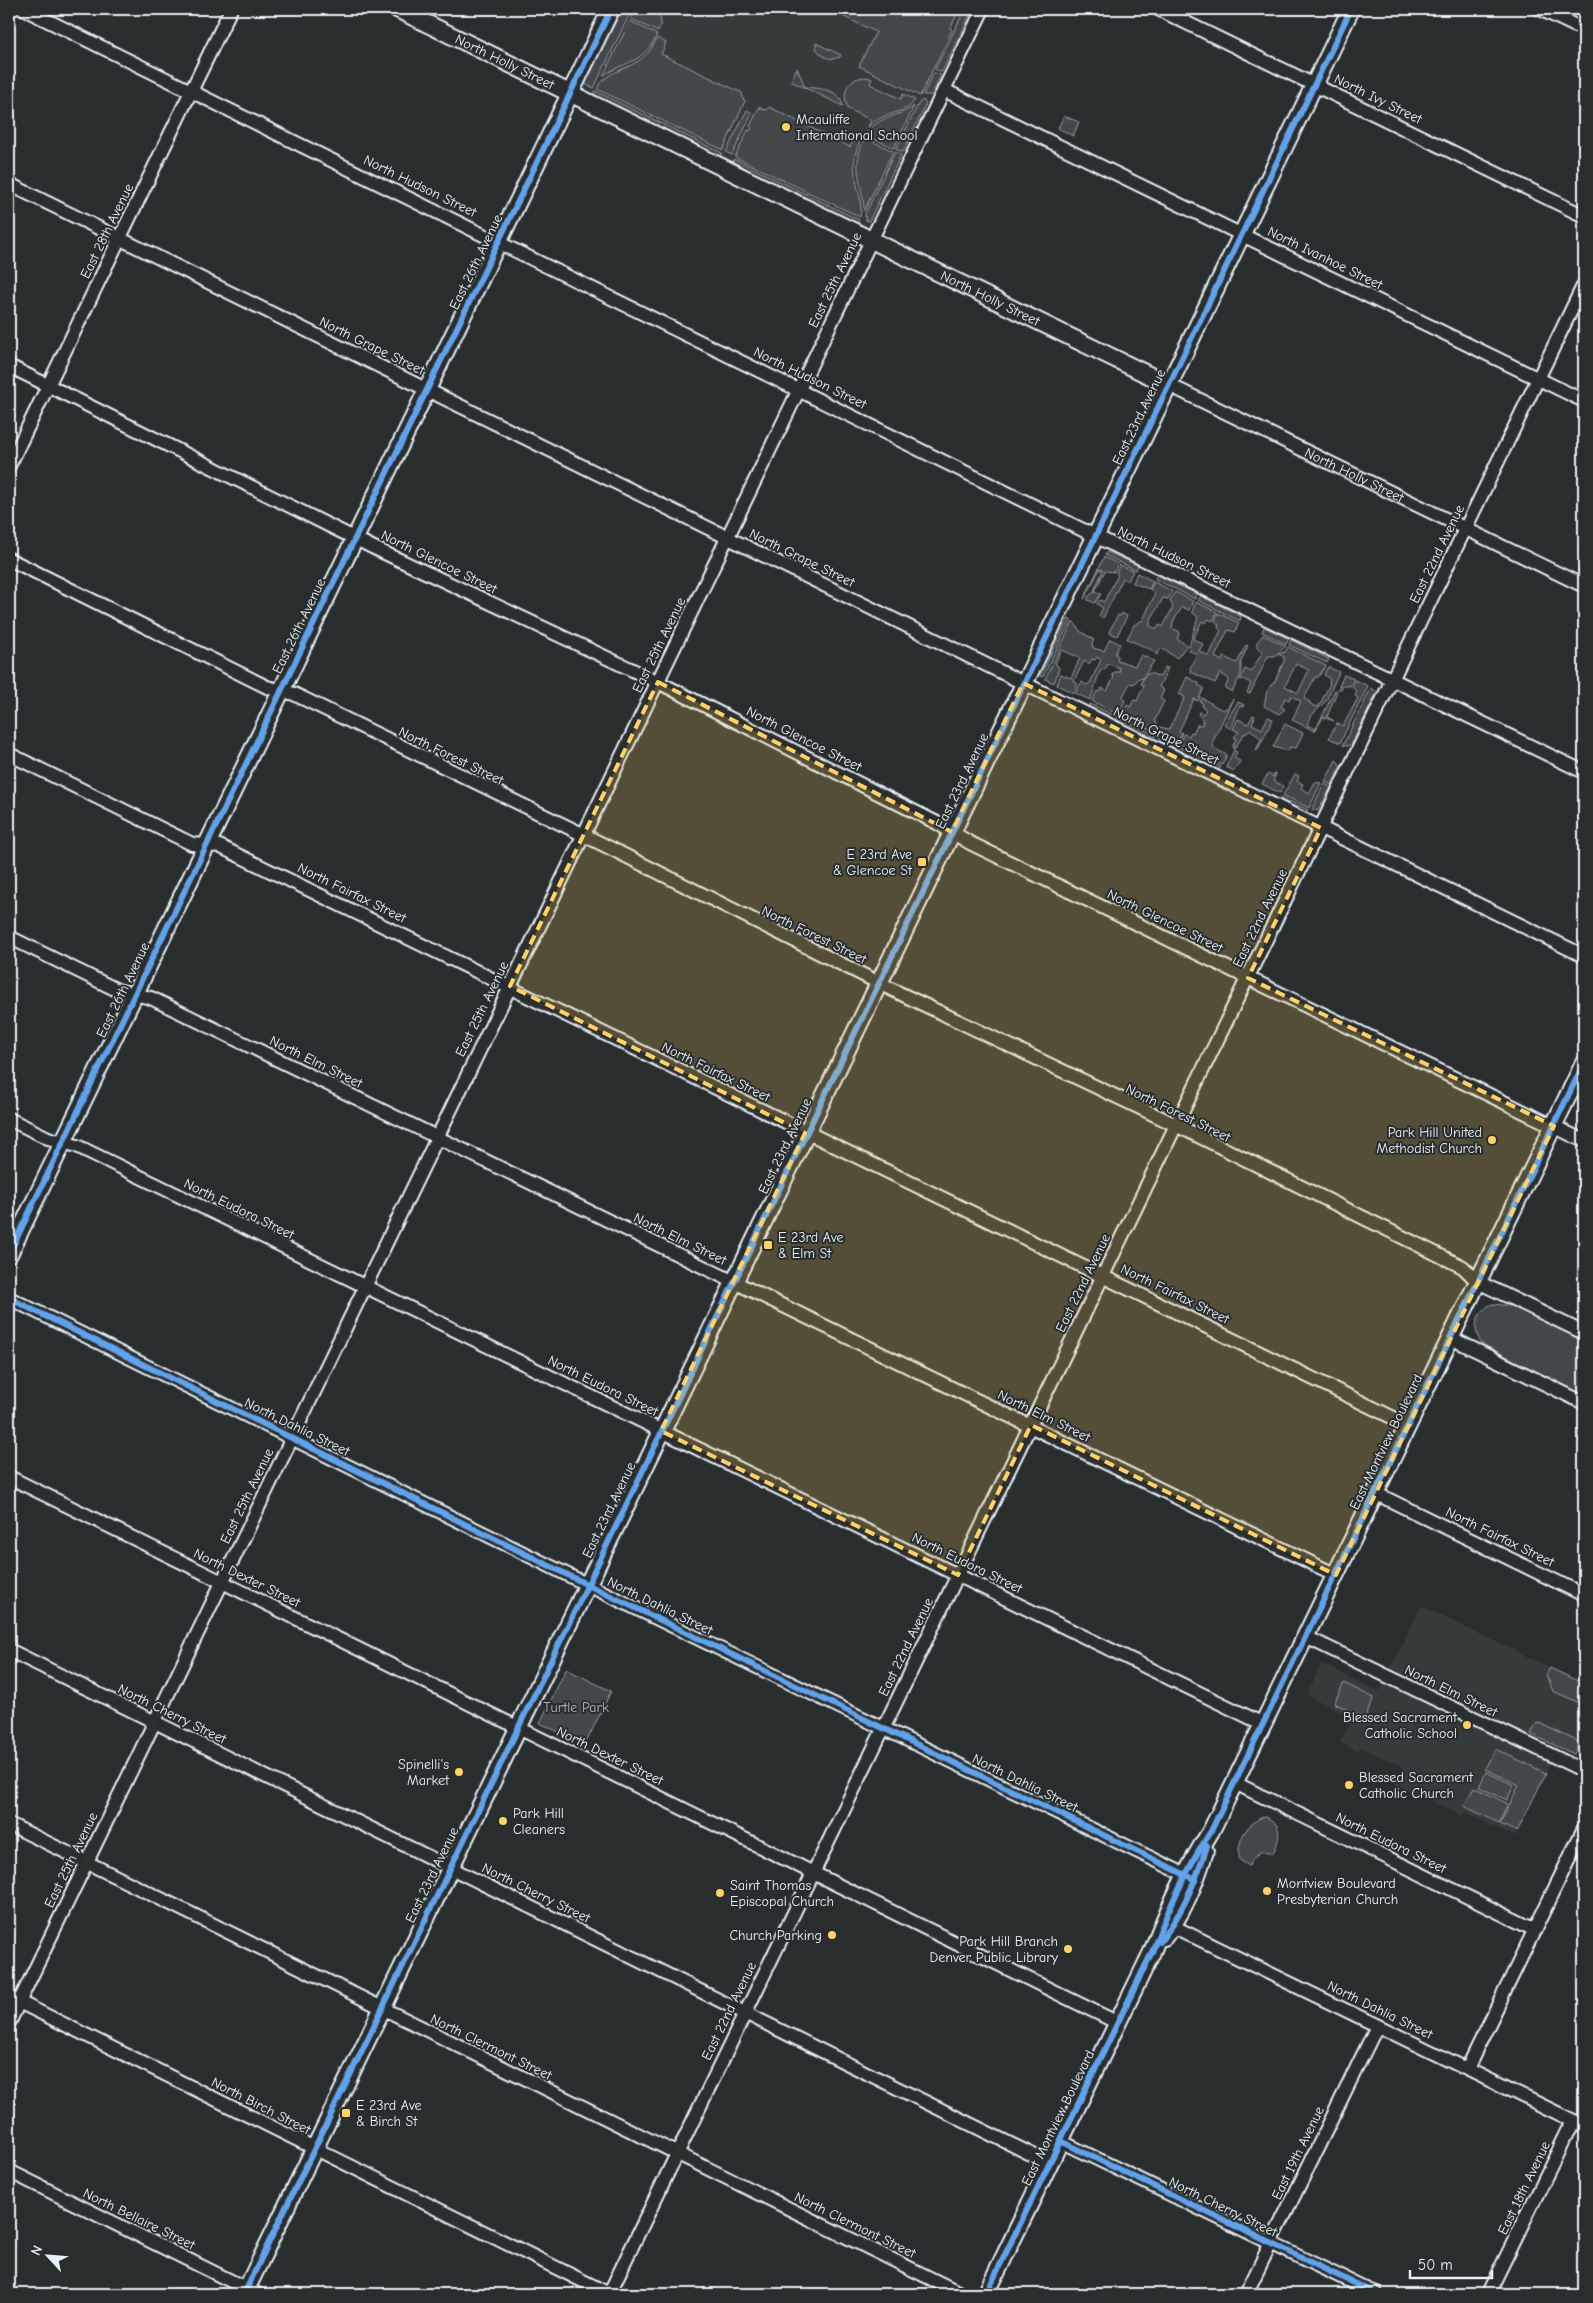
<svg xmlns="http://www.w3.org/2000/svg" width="1593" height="2303" font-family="'Comic Neue',sans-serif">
	<rect width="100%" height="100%" fill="#2a2d2e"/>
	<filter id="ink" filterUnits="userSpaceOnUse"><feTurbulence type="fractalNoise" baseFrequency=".02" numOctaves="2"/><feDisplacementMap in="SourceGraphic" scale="10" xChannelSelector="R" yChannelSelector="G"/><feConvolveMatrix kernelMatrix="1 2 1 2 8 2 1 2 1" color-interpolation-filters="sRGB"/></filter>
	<g filter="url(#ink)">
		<g fill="#363a3b">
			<path d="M 622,9 L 973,9 L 869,224 L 865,227 L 585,92 L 584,89 L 585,84 Z"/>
			<path d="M 1421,1606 L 1584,1684 L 1584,1732 L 1574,1754 L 1558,1747 L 1515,1837 L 1465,1812 L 1462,1816 L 1395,1784 L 1403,1767 L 1360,1747 L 1357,1751 L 1340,1743 L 1353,1718 L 1307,1695 L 1321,1664 L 1379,1691 Z"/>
		</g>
		<g fill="#424648" stroke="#959ca0" fill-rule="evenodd">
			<path d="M 622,9 L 632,9 L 594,88 L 585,84 Z"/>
			<path d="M 635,9 L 659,9 L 661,22 L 658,32 L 631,19 Z"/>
			<path d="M 838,9 L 960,9 L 950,28 L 952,30 L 920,96 L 859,66 L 876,32 L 840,15 L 842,11 Z"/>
			<path d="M 965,9 L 973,9 L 942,72 L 935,69 Z"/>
			<path d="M 630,21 L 657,35 C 642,65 626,60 603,76 Z"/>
			<path d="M 657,38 L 666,43 L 661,54 L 742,93 L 743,99 L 745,101 L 723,150 L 597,89 C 605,73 619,72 633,64 C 644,59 652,49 657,38 Z"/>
			<path d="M 816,43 L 841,55 L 840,57 C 829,61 822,57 816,48 Z"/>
			<path d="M 797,68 L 805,87 C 820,89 839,88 843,106 L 791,81 Z"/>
			<path d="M 936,73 L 941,75 L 932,95 L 923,95 L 933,74 Z"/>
			<path d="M 867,77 L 872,79 L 870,84 L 901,99 L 903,94 L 915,100 C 907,115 882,111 868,127 L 871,120 L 848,109 C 841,92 847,77 867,77 Z"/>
			<path d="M 595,91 L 722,153 L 719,158 L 593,96 Z"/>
			<path d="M 923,100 L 926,104 L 903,152 L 896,149 L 919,103 Z"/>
			<path d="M 760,106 L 761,109 L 767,110 L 769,107 L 850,147 L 856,136 L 861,139 C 844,173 865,189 860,217 L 735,157 L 748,130 L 750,131 L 752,128 L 750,126 Z"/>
			<path d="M 914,106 L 894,148 L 866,135 C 877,115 898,118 914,106 Z"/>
			<path d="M 747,110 L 752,113 L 732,155 L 726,152 Z"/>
			<path d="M 1064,116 L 1079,122 L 1073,136 L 1058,128 Z"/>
			<path d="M 865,138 L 893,151 L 864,211 C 863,182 850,167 865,138 Z"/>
			<path d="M 895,152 L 901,155 L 869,221 L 866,220 L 865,214 Z"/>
			<path d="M 734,159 L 859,220 L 857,224 L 732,164 Z"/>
			<path d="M 1107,552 L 1138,565 L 1136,570 L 1105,555 Z"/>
			<path d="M 1104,557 L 1118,564 L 1114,572 L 1105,571 L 1095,591 L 1101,594 L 1095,603 L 1088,600 L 1088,597 L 1093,593 L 1103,570 L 1100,569 L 1084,599 Z"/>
			<path d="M 1120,565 L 1133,571 L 1128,581 L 1123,578 L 1103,618 L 1099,616 L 1103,608 L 1097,604 L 1100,600 L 1104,602 L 1118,575 L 1116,573 Z"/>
			<path d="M 1137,573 L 1153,581 L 1149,589 L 1133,583 Z"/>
			<path d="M 1157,575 L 1195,593 L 1195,599 L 1155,579 Z"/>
			<path d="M 1154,582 L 1172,591 L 1168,599 L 1163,598 L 1150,621 L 1150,626 L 1157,629 L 1159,625 L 1163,627 L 1173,607 L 1170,600 L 1175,592 L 1193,601 L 1189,610 L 1182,607 L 1173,622 L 1172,628 L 1180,632 L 1177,639 L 1187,645 L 1177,658 L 1161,648 L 1157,655 L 1152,650 L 1127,639 L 1134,625 L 1143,620 L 1155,594 L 1150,589 Z"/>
			<path d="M 1201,596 L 1241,616 L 1240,621 L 1198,600 Z"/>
			<path d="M 1196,602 L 1217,612 L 1213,621 L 1208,619 L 1206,623 L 1202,621 L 1193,639 L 1203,644 L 1199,651 L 1209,656 L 1221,630 L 1218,628 L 1219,625 L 1215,621 L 1218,613 L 1239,623 L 1235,632 L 1228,630 L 1215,657 L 1222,661 L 1224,657 L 1237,663 L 1246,645 L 1248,646 L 1241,661 L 1241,674 L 1232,692 L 1225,688 L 1229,679 L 1220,673 L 1215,683 L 1191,672 L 1190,668 L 1197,654 L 1188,650 L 1198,617 L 1192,612 Z"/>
			<path d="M 1122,613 L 1127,616 L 1117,636 L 1109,632 L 1118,615 L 1121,616 Z"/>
			<path d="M 1068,619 L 1071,620 L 1043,677 L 1040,676 Z"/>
			<path d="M 1073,621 L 1080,631 L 1094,640 L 1092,644 L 1093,648 L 1104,651 L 1110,639 L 1120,644 L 1115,654 L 1118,656 L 1117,660 L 1135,666 L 1141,655 L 1154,661 L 1142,679 L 1139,678 L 1134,684 L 1130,683 L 1122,698 L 1125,700 L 1119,715 L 1092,701 L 1097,691 L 1100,692 L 1102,688 L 1107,691 L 1114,677 L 1112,675 L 1114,672 L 1119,672 L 1120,668 L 1108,664 L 1105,669 L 1101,670 C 1095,682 1095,689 1090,700 L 1075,693 L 1082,682 L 1086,685 L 1090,683 L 1101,660 L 1097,657 L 1095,660 L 1092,659 L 1089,664 L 1084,661 L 1074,681 L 1078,684 L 1073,693 L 1057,685 L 1061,674 L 1071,678 L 1080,658 L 1062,650 L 1055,663 L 1059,668 L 1055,681 L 1054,683 L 1045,679 Z"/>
			<path d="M 1264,627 L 1289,639 L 1286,644 L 1262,632 Z"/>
			<path d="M 1263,635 L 1286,646 L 1275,656 L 1268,656 L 1250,694 L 1247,693 L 1251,683 L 1243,679 L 1240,680 L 1245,669 L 1251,672 L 1263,651 L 1257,648 L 1257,642 Z"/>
			<path d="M 1291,640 L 1329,659 L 1327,663 L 1289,645 Z"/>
			<path d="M 1288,647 L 1326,666 L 1318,677 L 1315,677 L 1304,699 L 1310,702 L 1310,704 L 1316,707 L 1319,706 L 1330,684 L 1329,683 L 1330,679 L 1324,675 L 1328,667 L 1339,672 L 1326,701 L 1312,715 L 1307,725 L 1316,729 L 1335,690 L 1337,691 L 1327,717 L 1334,721 L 1323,717 L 1315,731 L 1292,720 L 1301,701 L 1291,696 L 1289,700 L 1285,698 L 1281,707 L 1285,709 L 1279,714 L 1264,706 L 1267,691 L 1275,681 L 1284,661 L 1284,657 L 1278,654 L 1285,652 ZM 1296,664 L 1309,670 L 1298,693 L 1285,686 Z"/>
			<path d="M 1165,667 L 1168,668 L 1159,687 L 1164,690 L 1160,699 L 1164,701 L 1155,720 L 1157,724 L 1154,731 L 1121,716 L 1127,705 L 1130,707 L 1134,700 L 1137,701 L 1144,686 L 1141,684 L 1145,675 L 1150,673 L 1160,677 Z"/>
			<path d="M 1344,675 L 1354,679 L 1350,686 L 1343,686 L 1341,689 L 1338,689 Z"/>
			<path d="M 1187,677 L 1199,683 L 1198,685 L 1204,688 L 1198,701 L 1194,699 C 1188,710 1185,720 1179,731 L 1182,733 L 1177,743 L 1157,733 L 1159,727 L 1169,729 L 1185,697 L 1179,694 Z"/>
			<path d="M 1355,680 L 1368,686 L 1340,743 L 1329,738 L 1337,723 L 1343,726 L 1358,698 L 1355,696 L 1357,692 L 1352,687 Z"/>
			<path d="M 1371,688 L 1377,692 L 1351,745 L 1346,746 L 1343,745 Z"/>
			<path d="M 1202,698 L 1222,710 L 1227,708 L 1233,699 L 1212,743 L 1214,745 L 1213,748 L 1227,755 L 1222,765 L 1179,743 L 1184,734 L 1189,736 L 1191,732 L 1193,733 L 1197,725 L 1202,725 L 1203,720 L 1198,714 L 1199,712 L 1203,714 L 1206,710 L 1202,706 L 1203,703 L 1200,702 Z"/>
			<path d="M 1238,702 L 1244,705 L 1243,707 L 1240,706 L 1231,729 L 1224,724 Z"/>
			<path d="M 1090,704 L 1118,717 L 1116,722 L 1092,710 L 1089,708 Z"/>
			<path d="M 1253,715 L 1255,716 L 1252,724 L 1262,729 L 1268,717 L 1273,719 L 1257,751 L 1256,750 L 1261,739 L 1250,729 L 1247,733 L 1244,734 L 1234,749 L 1233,746 L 1236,738 L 1234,737 L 1239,732 L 1233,729 L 1238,719 L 1248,724 Z"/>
			<path d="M 1119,718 L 1153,734 L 1151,739 L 1117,723 Z"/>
			<path d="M 1285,724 L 1303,733 L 1296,748 L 1290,747 L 1288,751 L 1273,747 Z"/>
			<path d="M 1155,735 L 1221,767 L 1218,771 L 1153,740 Z"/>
			<path d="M 1234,750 L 1237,752 L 1234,758 L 1240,761 L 1234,771 L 1226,767 Z"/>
			<path d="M 1336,760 L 1341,765 L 1332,785 L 1325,782 Z"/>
			<path d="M 1274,773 L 1276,774 L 1273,781 L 1283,786 L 1280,793 L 1262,784 L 1268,774 L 1273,777 Z"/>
			<path d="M 1295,774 L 1299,776 L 1297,781 L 1303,784 L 1301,788 L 1309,793 L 1315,782 L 1321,783 L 1309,808 L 1283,795 Z"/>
			<path d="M 1324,784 L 1331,787 L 1318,811 L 1312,809 Z"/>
			<path d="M 1281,797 L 1308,810 L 1305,814 L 1279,801 Z"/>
			<path d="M 1492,1304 L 1514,1306 L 1584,1340 L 1584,1395 L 1482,1344 C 1471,1329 1476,1312 1492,1304 Z"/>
			<path d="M 1550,1668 L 1584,1684 L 1584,1705 L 1553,1691 L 1546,1675 Z"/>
			<path d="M 566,1669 L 611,1691 L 585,1745 L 540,1723 Z"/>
			<path d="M 1344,1683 L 1374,1698 L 1365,1718 L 1334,1703 Z"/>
			<path d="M 1539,1723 L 1579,1742 L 1574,1754 L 1531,1734 L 1536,1724 Z"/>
			<path d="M 1495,1749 L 1546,1773 L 1517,1832 L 1500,1824 L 1519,1785 L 1485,1769 Z"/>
			<path d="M 1486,1772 L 1514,1785 L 1507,1800 L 1479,1787 Z"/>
			<path d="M 1474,1787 L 1508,1804 L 1499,1823 L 1464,1806 Z"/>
			<path d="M 1264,1817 C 1284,1823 1280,1838 1273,1854 C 1260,1847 1255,1856 1249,1866 L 1240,1860 C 1235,1844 1247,1821 1264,1817 Z"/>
		</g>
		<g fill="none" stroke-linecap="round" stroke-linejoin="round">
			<g stroke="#e8f1f8" stroke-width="16">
				<g id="minor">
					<path d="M 24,9 L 1095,536 L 1584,772"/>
					<path d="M 1158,9 L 1584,216"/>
					<path d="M 1540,9 L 1584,30"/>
					<path d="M 944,90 L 1584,401"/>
					<path d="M 9,184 L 1017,680 L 1584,956"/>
					<path d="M 9,366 L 372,547 L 658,682 L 937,823 L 970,843 L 1584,1141"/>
					<path id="s1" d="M 1169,385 L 1584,586"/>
					<path d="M 9,466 L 231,9"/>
					<path d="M 9,559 L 267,687 L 294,694 L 584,835 L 893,990 L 1176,1125 L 1463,1267 L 1478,1282 L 1584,1333"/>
					<path d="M 9,754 L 192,844 L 219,846 L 1408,1425"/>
					<path d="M 9,937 L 117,990 L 151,998 L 1336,1575"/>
					<path d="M 9,1119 L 48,1138 L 77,1146 L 1263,1724"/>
					<path d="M 9,1298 L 586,1584 L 1192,1878"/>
					<path d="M 1451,1338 L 1584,1403"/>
					<path d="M 9,1477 L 1118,2023"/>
					<path d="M 1375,1493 L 1584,1595"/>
					<path d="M 1306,1637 L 1584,1771"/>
					<path d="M 9,1650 L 1049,2163"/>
					<path d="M 1235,1783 L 1535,1930"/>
					<path d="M 9,1824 L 962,2294"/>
					<path d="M 1164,1922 L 1584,2126"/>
					<path d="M 9,1997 L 609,2294"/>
					<path d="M 9,2023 L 983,9"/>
					<path d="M 1467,2069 L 1584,1828"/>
					<path d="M 1060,2141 L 1376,2294"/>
					<path d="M 9,2171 L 257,2294"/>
					<path d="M 609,2294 L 1584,284"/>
					<path d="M 1246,2294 L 1377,2026"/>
					<path d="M 1488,2294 L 1573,2121"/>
				</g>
			</g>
			<g stroke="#e8f1f8" stroke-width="20">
				<g id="tertiary">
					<path id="s2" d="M 397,9 L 1169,385"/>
					<path d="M 9,1254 L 611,9"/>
					<path d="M 1164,1937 C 1184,1912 1196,1881 1205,1851"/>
					<path d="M 244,2294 L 1351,9"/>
					<path d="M 986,2294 L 1152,1952 C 1168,1909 1186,1870 1211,1831 L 1584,1063"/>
				</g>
			</g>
			<use href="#minor" stroke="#2a2d2e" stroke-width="12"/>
			<use href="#tertiary" stroke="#2a2d2e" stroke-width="16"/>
			<g stroke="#2a2d2e" stroke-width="9">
				<g id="cycleway">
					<path d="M 9,1254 L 611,9"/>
					<path d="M 9,1298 L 586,1584 L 1196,1880"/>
					<path d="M 1160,1942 C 1182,1914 1196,1881 1207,1846"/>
					<path d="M 1060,2141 L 1376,2294"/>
					<path d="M 244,2294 L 1351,9"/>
					<path d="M 986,2294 L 1152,1952 C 1168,1909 1186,1870 1211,1831 L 1584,1063"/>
				</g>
			</g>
			<use href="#cycleway" stroke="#60a3ed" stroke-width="6"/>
		</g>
	</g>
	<path fill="#ffd166" fill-opacity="0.2" stroke="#ffd166" stroke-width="4" stroke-dasharray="10 6" stroke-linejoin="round" d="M 658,682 L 952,832 L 1023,683 L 1321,828 L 1248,978 L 1554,1126 L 1336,1575 L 1031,1425 L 958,1575 L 661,1431 L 805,1133 L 510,986 Z"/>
	<g fill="#ffd166" stroke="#2a2d2e" stroke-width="2">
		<circle cx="786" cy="127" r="5"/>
		<rect x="917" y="857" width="10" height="10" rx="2.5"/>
		<circle cx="1492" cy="1140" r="5"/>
		<rect x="763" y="1240" width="10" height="10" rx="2.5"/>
		<circle cx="1467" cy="1725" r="5"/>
		<circle cx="459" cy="1772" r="5"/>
		<circle cx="1349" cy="1785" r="5"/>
		<circle cx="503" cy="1821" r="5"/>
		<circle cx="1267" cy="1891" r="5"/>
		<circle cx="720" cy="1893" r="5"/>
		<circle cx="832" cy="1935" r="5"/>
		<circle cx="1068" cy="1949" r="5"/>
		<rect x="341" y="2108" width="10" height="10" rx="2.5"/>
	</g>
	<g text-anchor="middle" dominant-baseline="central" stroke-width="4" stroke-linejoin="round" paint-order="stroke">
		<g font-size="14" fill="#e8f1f8" stroke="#2a2d2e">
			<text stroke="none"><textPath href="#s2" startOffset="120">North Holly Street</textPath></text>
			<text transform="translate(1378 99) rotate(26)">North Ivy Street</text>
			<text transform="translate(420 186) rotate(26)">North Hudson Street</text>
			<text transform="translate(107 231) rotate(-64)">East 28th Avenue</text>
			<text transform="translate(1325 258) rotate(26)">North Ivanhoe Street</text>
			<text transform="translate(476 262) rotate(-64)">East 26th Avenue</text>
			<text transform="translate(835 280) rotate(-64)">East 25th Avenue</text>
			<text stroke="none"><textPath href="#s2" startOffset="660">North Holly Street</textPath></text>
			<text transform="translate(372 346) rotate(26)">North Grape Street</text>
			<text transform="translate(810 378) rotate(26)">North Hudson Street</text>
			<text transform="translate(1139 417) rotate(-64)">East 23rd Avenue</text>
			<text stroke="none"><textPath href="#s1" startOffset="206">North Holly Street</textPath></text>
			<text transform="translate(1437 554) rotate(-64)">East 22nd Avenue</text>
			<text transform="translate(1174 557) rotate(26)">North Hudson Street</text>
			<text transform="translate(802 558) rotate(26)">North Grape Street</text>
			<text transform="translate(439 562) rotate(26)">North Glencoe Street</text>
			<text transform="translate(299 626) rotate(-64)">East 26th Avenue</text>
			<text transform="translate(659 645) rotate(-64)">East 25th Avenue</text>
			<text transform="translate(1166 736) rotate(26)">North Grape Street</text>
			<text transform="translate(804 739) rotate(27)">North Glencoe Street</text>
			<text transform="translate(451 756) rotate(26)">North Forest Street</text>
			<text transform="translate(962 781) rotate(-64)">East 23rd Avenue</text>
			<text transform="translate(352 893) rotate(26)">North Fairfax Street</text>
			<text transform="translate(1260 918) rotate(-64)">East 22nd Avenue</text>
			<text transform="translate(1165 921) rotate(26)">North Glencoe Street</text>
			<text transform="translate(814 935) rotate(26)">North Forest Street</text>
			<text transform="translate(123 990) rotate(-64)">East 26th Avenue</text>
			<text transform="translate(482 1009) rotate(-64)">East 25th Avenue</text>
			<text transform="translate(316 1062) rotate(26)">North Elm Street</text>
			<text transform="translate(716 1072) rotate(26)">North Fairfax Street</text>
			<text transform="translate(1178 1113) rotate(26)">North Forest Street</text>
			<text transform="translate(785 1146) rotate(-64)">East 23rd Avenue</text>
			<text transform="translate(239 1209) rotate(26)">North Eudora Street</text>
			<text transform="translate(680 1239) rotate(26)">North Elm Street</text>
			<text transform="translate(1083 1283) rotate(-64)">East 22nd Avenue</text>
			<text transform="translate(1175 1294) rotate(26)">North Fairfax Street</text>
			<text transform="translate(603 1386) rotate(26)">North Eudora Street</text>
			<text transform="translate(1044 1416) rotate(26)">North Elm Street</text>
			<text transform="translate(297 1427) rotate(26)">North Dahlia Street</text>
			<text transform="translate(1386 1442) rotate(-64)">East Montview Boulevard</text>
			<text transform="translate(247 1496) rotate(-64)">East 25th Avenue</text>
			<text transform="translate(609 1510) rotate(-64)">East 23rd Avenue</text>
			<text transform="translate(1500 1537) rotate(26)">North Fairfax Street</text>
			<text transform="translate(967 1563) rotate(26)">North Eudora Street</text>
			<text transform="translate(247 1578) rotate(26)">North Dexter Street</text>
			<text transform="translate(660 1606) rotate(26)">North Dahlia Street</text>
			<text transform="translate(906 1647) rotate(-64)">East 22nd Avenue</text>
			<text transform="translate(1451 1691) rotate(26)">North Elm Street</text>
			<text transform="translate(172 1714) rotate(26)">North Cherry Street</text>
			<text transform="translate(610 1756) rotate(26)">North Dexter Street</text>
			<text transform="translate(1025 1783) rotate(26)">North Dahlia Street</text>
			<text transform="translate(1391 1843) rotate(26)">North Eudora Street</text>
			<text transform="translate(71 1860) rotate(-64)">East 25th Avenue</text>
			<text transform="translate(432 1875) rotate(-64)">East 23rd Avenue</text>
			<text transform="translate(536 1893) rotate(26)">North Cherry Street</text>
			<text transform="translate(1380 2010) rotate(26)">North Dahlia Street</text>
			<text transform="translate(729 2011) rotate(-64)">East 22nd Avenue</text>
			<text transform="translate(491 2047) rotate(26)">North Clermont Street</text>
			<text transform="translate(261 2106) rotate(27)">North Birch Street</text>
			<text transform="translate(1058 2118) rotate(-64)">East Montview Boulevard</text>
			<text transform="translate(1298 2153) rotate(-64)">East 19th Avenue</text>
			<text transform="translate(1524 2188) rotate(-64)">East 18th Avenue</text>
			<text transform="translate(1223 2207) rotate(26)">North Cherry Street</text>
			<text transform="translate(139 2219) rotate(26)">North Bellaire Street</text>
			<text transform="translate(855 2225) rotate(26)">North Clermont Street</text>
		</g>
		<g font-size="14" fill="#e8f1f8" stroke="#2a2d2e" text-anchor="start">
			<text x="796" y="119">Mcauliffe<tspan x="796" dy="16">International School</tspan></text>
			<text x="912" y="854" text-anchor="end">E 23rd Ave<tspan x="912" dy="16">&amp; Glencoe St</tspan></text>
			<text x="1482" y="1132" text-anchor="end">Park Hill United<tspan x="1482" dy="16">Methodist Church</tspan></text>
			<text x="778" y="1237">E 23rd Ave<tspan x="778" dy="16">&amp; Elm St</tspan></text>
			<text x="1457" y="1717" text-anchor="end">Blessed Sacrament<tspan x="1457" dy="16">Catholic School</tspan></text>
			<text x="449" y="1764" text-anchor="end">Spinelli's<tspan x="449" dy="16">Market</tspan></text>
			<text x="1359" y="1777">Blessed Sacrament<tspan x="1359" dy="16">Catholic Church</tspan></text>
			<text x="513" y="1813">Park Hill<tspan x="513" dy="16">Cleaners</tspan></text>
			<text x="1277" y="1883">Montview Boulevard<tspan x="1277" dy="16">Presbyterian Church</tspan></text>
			<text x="730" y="1885">Saint Thomas<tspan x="730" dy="16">Episcopal Church</tspan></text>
			<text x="822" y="1935" text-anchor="end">Church Parking</text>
			<text x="1058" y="1941" text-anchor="end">Park Hill Branch<tspan x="1058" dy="16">Denver Public Library</tspan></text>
			<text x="356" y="2105">E 23rd Ave<tspan x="356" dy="16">&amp; Birch St</tspan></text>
		</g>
		<g font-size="14" fill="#aeb5ba" stroke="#2a2d2e">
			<text x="576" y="1707">Turtle Park</text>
		</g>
	</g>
	<rect width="1593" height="2303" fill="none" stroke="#2a2d2e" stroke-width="30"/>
	<rect x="15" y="15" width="1563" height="2273" fill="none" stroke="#e8f1f8" stroke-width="2" filter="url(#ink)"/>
	<g transform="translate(48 2256) rotate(296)" stroke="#2a2d2e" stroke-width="4" paint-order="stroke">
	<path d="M0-4L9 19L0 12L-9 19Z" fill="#e8f1f8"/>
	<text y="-8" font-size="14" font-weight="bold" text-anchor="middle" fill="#e8f1f8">N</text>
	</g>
	<path d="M1410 2270v8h82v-8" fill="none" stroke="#e8f1f8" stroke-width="2.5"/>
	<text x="1418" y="2270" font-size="15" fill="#e8f1f8" stroke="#2a2d2e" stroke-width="4" paint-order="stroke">50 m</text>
</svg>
